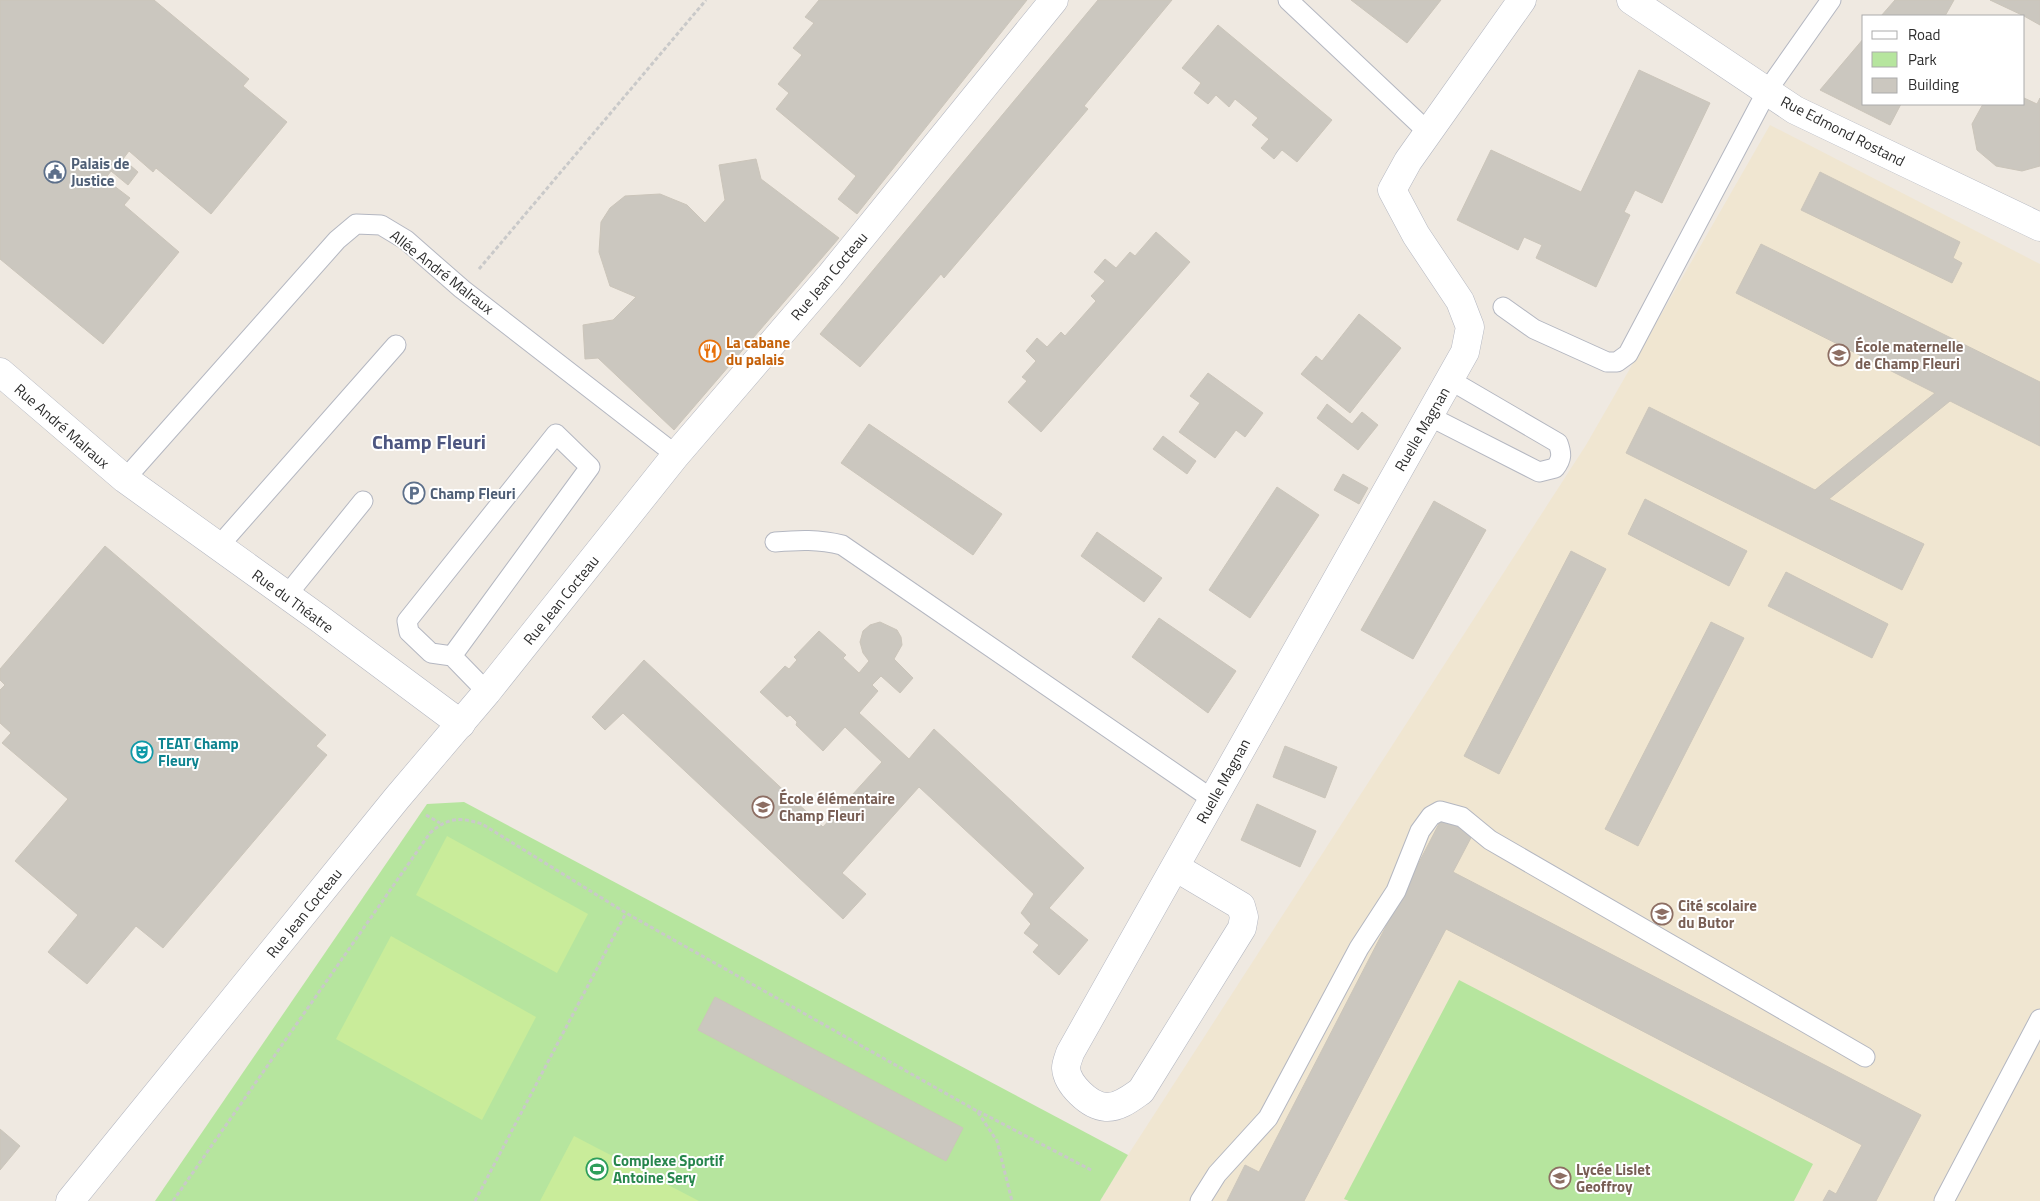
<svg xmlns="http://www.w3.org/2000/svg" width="2040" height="1201" font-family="'Titillium Web',sans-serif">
	<rect width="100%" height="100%" fill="#efe9e1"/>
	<path fill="#f0e6d1" d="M 1770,125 L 2040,264 L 2040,1201 L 1100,1201 L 1128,1155 L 1586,445 Z"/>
	<g fill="#b6e59e">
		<path d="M 464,802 L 1128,1155 L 1100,1201 L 155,1201 L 427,804 Z"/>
		<path d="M 1459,980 L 1813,1164 L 1794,1201 L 1349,1201 L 1344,1199 Z"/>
	</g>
	<g fill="#c9ec9a">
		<path d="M 447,836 L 588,914 L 557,973 L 416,895 Z"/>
		<path d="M 391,936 L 536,1017 L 482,1120 L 336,1039 Z"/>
		<path d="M 574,1136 L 699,1201 L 540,1201 Z"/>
	</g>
	<g fill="#cbc7bf" stroke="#cbc5ba">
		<path d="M 0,0 L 154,0 L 249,79 L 243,86 L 287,122 L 211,214 L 156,168 L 153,172 L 129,151 L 123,159 L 138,172 L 128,185 L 111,171 L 105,179 L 130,198 L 124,205 L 179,252 L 103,344 L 0,259 Z"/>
		<path d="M 819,0 L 1027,0 L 857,214 L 838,199 L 856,176 L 776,109 L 789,93 L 778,84 L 802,55 L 793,48 L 814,23 L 805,17 Z"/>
		<path d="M 1098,0 L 1172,0 L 1084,106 L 1088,109 L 944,278 L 941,274 L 860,367 L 820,334 Z"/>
		<path d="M 1351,0 L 1441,0 L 1407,43 Z"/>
		<path d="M 1895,0 L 1954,0 L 1945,16 L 1881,16 Z"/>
		<path d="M 1990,0 L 2040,0 L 2040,25 L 2024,16 Z"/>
		<path d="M 1218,25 L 1332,120 L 1297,162 L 1282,150 L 1274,159 L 1261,148 L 1269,139 L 1252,125 L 1258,118 L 1235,99 L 1229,107 L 1216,95 L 1208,104 L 1194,93 L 1201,83 L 1182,68 Z"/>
		<path d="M 1864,38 L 1864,104 L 1901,104 L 1890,125 L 1820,90 Z"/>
		<path d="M 1639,70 L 1710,103 L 1662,203 L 1635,190 L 1624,212 L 1630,215 L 1596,287 L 1536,258 L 1542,245 L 1524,237 L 1518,250 L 1457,220 L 1491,150 L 1581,192 Z"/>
		<path d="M 2024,98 L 2037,104 L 2040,98 L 2040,166 L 2022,171 L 1996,166 L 1977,150 L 1972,124 L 1983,104 L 2024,104 Z"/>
		<path d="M 756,159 L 761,179 L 839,238 L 674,430 L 598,358 L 585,359 L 583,325 L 613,320 L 636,297 L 610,286 L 599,252 L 601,222 L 610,208 L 625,196 L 660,194 L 687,205 L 705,223 L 725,200 L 719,165 Z"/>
		<path d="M 1820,172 L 1960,242 L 1953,258 L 1962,263 L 1952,283 L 1801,210 Z"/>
		<path d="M 1156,232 L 1190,262 L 1041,432 L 1008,402 L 1027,381 L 1022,377 L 1036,361 L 1026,351 L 1037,338 L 1047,347 L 1061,332 L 1065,336 L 1096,301 L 1091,296 L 1105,281 L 1094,272 L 1105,259 L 1116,268 L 1130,252 L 1135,256 Z"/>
		<path d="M 1761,244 L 2040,382 L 2040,446 L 1950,401 L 1829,499 L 1924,544 L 1902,590 L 1626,453 L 1649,407 L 1815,490 L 1935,393 L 1736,293 Z"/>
		<path d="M 1359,314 L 1401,348 L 1350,413 L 1301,374 L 1316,356 L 1322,361 Z"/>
		<path d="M 1208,373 L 1263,413 L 1245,437 L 1236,430 L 1215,458 L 1179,432 L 1200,403 L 1190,396 Z"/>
		<path d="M 1327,404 L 1352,424 L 1362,412 L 1378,425 L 1358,450 L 1317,418 Z"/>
		<path d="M 869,424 L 1002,514 L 973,555 L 841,463 Z"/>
		<path d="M 1163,436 L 1196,461 L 1187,474 L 1153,449 Z"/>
		<path d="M 1343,474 L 1368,488 L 1359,504 L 1334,490 Z"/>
		<path d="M 1277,487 L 1319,515 L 1250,618 L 1209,590 Z"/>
		<path d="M 1645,499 L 1747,551 L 1729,586 L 1628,534 Z"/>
		<path d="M 1434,501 L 1486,530 L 1413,659 L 1361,630 Z"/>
		<path d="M 1097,532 L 1162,578 L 1144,602 L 1081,556 Z"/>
		<path d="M 105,546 L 326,735 L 316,746 L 327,755 L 163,948 L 136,926 L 87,984 L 48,952 L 78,915 L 15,861 L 68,799 L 2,743 L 11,733 L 0,723 L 0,690 L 5,685 L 0,680 L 0,669 Z"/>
		<path d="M 1571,551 L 1606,569 L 1499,774 L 1464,756 Z"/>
		<path d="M 1786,572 L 1888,624 L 1872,658 L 1768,606 Z"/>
		<path d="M 1159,618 L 1236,671 L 1208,713 L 1132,657 Z"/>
		<path d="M 880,622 L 897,630 L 901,637 L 902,645 L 894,659 L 913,678 L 900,693 L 881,676 L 872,685 L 878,691 L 859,713 L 909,759 L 934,729 L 1084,868 L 1049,908 L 1088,940 L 1059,975 L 1033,952 L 1039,945 L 1024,933 L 1031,924 L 1021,913 L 1034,894 L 919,787 L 842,873 L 866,894 L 843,919 L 623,713 L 605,730 L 592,717 L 644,660 L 823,827 L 882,762 L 845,727 L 823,751 L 796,725 L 797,722 L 790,715 L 787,717 L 760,692 L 785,666 L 789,669 L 797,660 L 794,657 L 819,631 L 846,655 L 843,658 L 859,673 L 869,661 L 863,653 L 860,642 L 863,631 L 870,625 Z"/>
		<path d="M 1711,622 L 1744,638 L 1638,846 L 1605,829 Z"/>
		<path d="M 1285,746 L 1337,767 L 1325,798 L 1273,777 Z"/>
		<path d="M 1257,804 L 1316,831 L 1300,867 L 1241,840 Z"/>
		<path d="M 1443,816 L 1474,832 L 1453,872 L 1921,1115 L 1876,1201 L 1823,1201 L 1829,1190 L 1836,1194 L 1862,1145 L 1446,929 L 1304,1201 L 1227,1201 L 1245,1165 L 1259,1172 Z"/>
		<path d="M 715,997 L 963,1128 L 946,1161 L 698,1030 Z"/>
		<path d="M 0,1129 L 20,1146 L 0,1170 Z"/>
	</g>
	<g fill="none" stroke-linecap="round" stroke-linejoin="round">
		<g stroke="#b4b7c1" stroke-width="21">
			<g id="service">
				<path d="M 1288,0 L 1428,132"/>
				<path d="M 1503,307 L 1534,329 L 1607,362 L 1617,362 L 1628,354 L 1767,91 L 1831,0"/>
				<path d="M 1429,416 L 1539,472 L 1555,468 C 1562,459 1562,454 1558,443 L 1450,380"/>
				<path d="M 125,479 L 337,240 L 356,224 L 381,225 L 406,240 L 462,289 L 676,455"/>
				<path d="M 775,542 C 798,540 819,539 842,545 L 1212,799"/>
				<path d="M 218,547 L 396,345"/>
				<path d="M 287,595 L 363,501"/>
				<path d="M 452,656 L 431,653 L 409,632 L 407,621 L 556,434 L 590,467 L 452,656 L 487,692"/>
				<path d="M 1200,1201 L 1217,1174 L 1268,1118 L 1359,948 L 1396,891 L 1420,831 L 1431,816 L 1440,811 L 1462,817 L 1490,840 L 1865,1057"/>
				<path d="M 1944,1201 L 2040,1019"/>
			</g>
		</g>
		<g stroke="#b4b7c1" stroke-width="29">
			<g id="minor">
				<path d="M 1631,0 L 1795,110 L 2040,227"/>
				<path d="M 0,372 L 125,479 L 320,619 L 461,724"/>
				<path d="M 1175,867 L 1241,906 L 1244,917 L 1242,928 L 1141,1091 C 1131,1098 1119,1108 1106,1107 C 1089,1106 1067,1084 1066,1068 C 1066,1063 1069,1057 1070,1053 L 1465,352 L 1470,327 L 1460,301 L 1416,235 L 1392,190 L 1408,161 L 1522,0"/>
				<path d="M 70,1201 L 397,798 L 487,692 L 676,455 L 830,276 L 1054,0"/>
			</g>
		</g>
		<g stroke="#c9c9c9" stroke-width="3" stroke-dasharray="4 2.5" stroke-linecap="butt">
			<path d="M 479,269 L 706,0"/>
			<path d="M 426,815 L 440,823"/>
			<path d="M 978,1111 L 1093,1171"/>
			<path d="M 173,1201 L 430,833 C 448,817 460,817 482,824 L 626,913 L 977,1111 L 997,1141 L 1012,1201"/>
			<path d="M 475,1201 L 626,913"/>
		</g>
		<use href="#service" stroke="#fff" stroke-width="19"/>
		<use href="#minor" stroke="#fff" stroke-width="28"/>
	</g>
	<defs>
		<g id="civic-ring" transform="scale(1.125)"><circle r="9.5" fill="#fff" stroke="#5c6f8a" stroke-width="1.5"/><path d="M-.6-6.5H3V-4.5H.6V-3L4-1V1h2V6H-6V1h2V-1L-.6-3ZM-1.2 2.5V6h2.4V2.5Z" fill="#5c6f8a"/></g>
		<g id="restaurant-ring" transform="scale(1.125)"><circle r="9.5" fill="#fff" stroke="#e8710a" stroke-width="1.5"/><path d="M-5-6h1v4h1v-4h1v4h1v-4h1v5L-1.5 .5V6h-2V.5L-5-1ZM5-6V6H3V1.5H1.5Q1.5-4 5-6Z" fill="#e8710a"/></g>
		<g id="school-ring" transform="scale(1.125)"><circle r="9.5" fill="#fff" stroke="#8d6e63" stroke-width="1.5"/><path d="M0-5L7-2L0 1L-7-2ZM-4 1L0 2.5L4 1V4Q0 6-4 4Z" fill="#8d6e63"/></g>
		<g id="parking-ring" transform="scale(1.125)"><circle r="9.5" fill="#fff" stroke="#5c6f8a" stroke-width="1.5"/><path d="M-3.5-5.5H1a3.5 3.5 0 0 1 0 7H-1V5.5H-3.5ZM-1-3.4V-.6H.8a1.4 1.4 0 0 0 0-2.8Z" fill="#5c6f8a"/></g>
		<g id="theatre-ring" transform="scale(1.125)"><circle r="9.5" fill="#fff" stroke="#0f9aa8" stroke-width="1.5"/><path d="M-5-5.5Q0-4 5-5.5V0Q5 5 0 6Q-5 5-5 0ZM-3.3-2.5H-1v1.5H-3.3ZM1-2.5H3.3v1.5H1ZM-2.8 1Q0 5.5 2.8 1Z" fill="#0f9aa8"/></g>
		<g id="university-ring" transform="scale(1.125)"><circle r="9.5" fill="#fff" stroke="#8d6e63" stroke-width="1.5"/><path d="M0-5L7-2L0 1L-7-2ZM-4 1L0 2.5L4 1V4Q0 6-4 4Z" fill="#8d6e63"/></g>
		<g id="stadium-ring" transform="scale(1.125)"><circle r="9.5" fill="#fff" stroke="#2e9e5b" stroke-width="1.5"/><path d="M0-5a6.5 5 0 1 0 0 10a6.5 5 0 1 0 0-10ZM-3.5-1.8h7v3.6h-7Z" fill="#2e9e5b"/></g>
	</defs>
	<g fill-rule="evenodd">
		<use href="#civic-ring" x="55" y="172"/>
		<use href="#restaurant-ring" x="710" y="351"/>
		<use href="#school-ring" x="1839" y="355"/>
		<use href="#parking-ring" x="414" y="493"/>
		<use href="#theatre-ring" x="142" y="752"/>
		<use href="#school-ring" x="763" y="807"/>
		<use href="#university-ring" x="1662" y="914"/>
		<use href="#stadium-ring" x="597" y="1169"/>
		<use href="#school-ring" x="1560" y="1178"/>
	</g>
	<g text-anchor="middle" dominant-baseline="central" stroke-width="4" stroke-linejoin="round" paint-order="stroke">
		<g font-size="15" fill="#2e2e2e" stroke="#fff">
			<text transform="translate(1843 131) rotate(27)">Rue Edmond Rostand</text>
			<text transform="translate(442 272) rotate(38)">Allée André Malraux</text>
			<text transform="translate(829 276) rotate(-50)">Rue Jean Cocteau</text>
			<text transform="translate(62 426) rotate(41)">Rue André Malraux</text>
			<text transform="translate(1422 429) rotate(-60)">Ruelle Magnan</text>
			<text transform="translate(561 600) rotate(-51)">Rue Jean Cocteau</text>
			<text transform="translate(293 601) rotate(36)">Rue du Théatre</text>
			<text transform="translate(1223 781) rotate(-61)">Ruelle Magnan</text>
			<text transform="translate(304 913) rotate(-51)">Rue Jean Cocteau</text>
		</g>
		<g font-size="15" font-weight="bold" fill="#4e5e75" stroke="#fff" text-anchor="start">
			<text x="71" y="163">Palais de<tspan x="71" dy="17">Justice</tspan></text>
			<text x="430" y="493">Champ Fleuri</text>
		</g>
		<g font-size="15" font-weight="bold" fill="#c56008" stroke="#fff" text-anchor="start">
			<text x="726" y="342">La cabane<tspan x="726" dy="17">du palais</tspan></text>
		</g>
		<g font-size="15" font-weight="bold" fill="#785e54" stroke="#fff" text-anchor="start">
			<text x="1855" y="346">École maternelle<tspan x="1855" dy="17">de Champ Fleuri</tspan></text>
			<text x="779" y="798">École élémentaire<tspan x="779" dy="17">Champ Fleuri</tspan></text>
			<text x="1678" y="905">Cité scolaire<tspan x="1678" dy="17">du Butor</tspan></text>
			<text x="1576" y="1169">Lycée Lislet<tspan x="1576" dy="17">Geoffroy</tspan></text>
		</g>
		<g font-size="15" font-weight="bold" fill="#0d838f" stroke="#fff" text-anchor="start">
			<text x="158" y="743">TEAT Champ<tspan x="158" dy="17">Fleury</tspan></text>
		</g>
		<g font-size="15" font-weight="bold" fill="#27864d" stroke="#fff" text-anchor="start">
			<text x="613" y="1160">Complexe Sportif<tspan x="613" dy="17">Antoine Sery</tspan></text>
		</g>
		<g font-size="20" font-weight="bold" fill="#4d5680" stroke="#fff">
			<text x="429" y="441">Champ Fleuri</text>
		</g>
	</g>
	<rect x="1862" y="15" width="162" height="90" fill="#ffffff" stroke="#ababab"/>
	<rect x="1872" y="31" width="25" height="8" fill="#ffffff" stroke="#ababab"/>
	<text x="1908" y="40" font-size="15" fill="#2e2e2e">Road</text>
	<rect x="1872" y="52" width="25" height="15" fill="#b6e59e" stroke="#ababab"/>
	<text x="1908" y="65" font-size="15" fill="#2e2e2e">Park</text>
	<rect x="1872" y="78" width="25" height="15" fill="#cbc7bf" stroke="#ababab"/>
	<text x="1908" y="90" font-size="15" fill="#2e2e2e">Building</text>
</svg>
